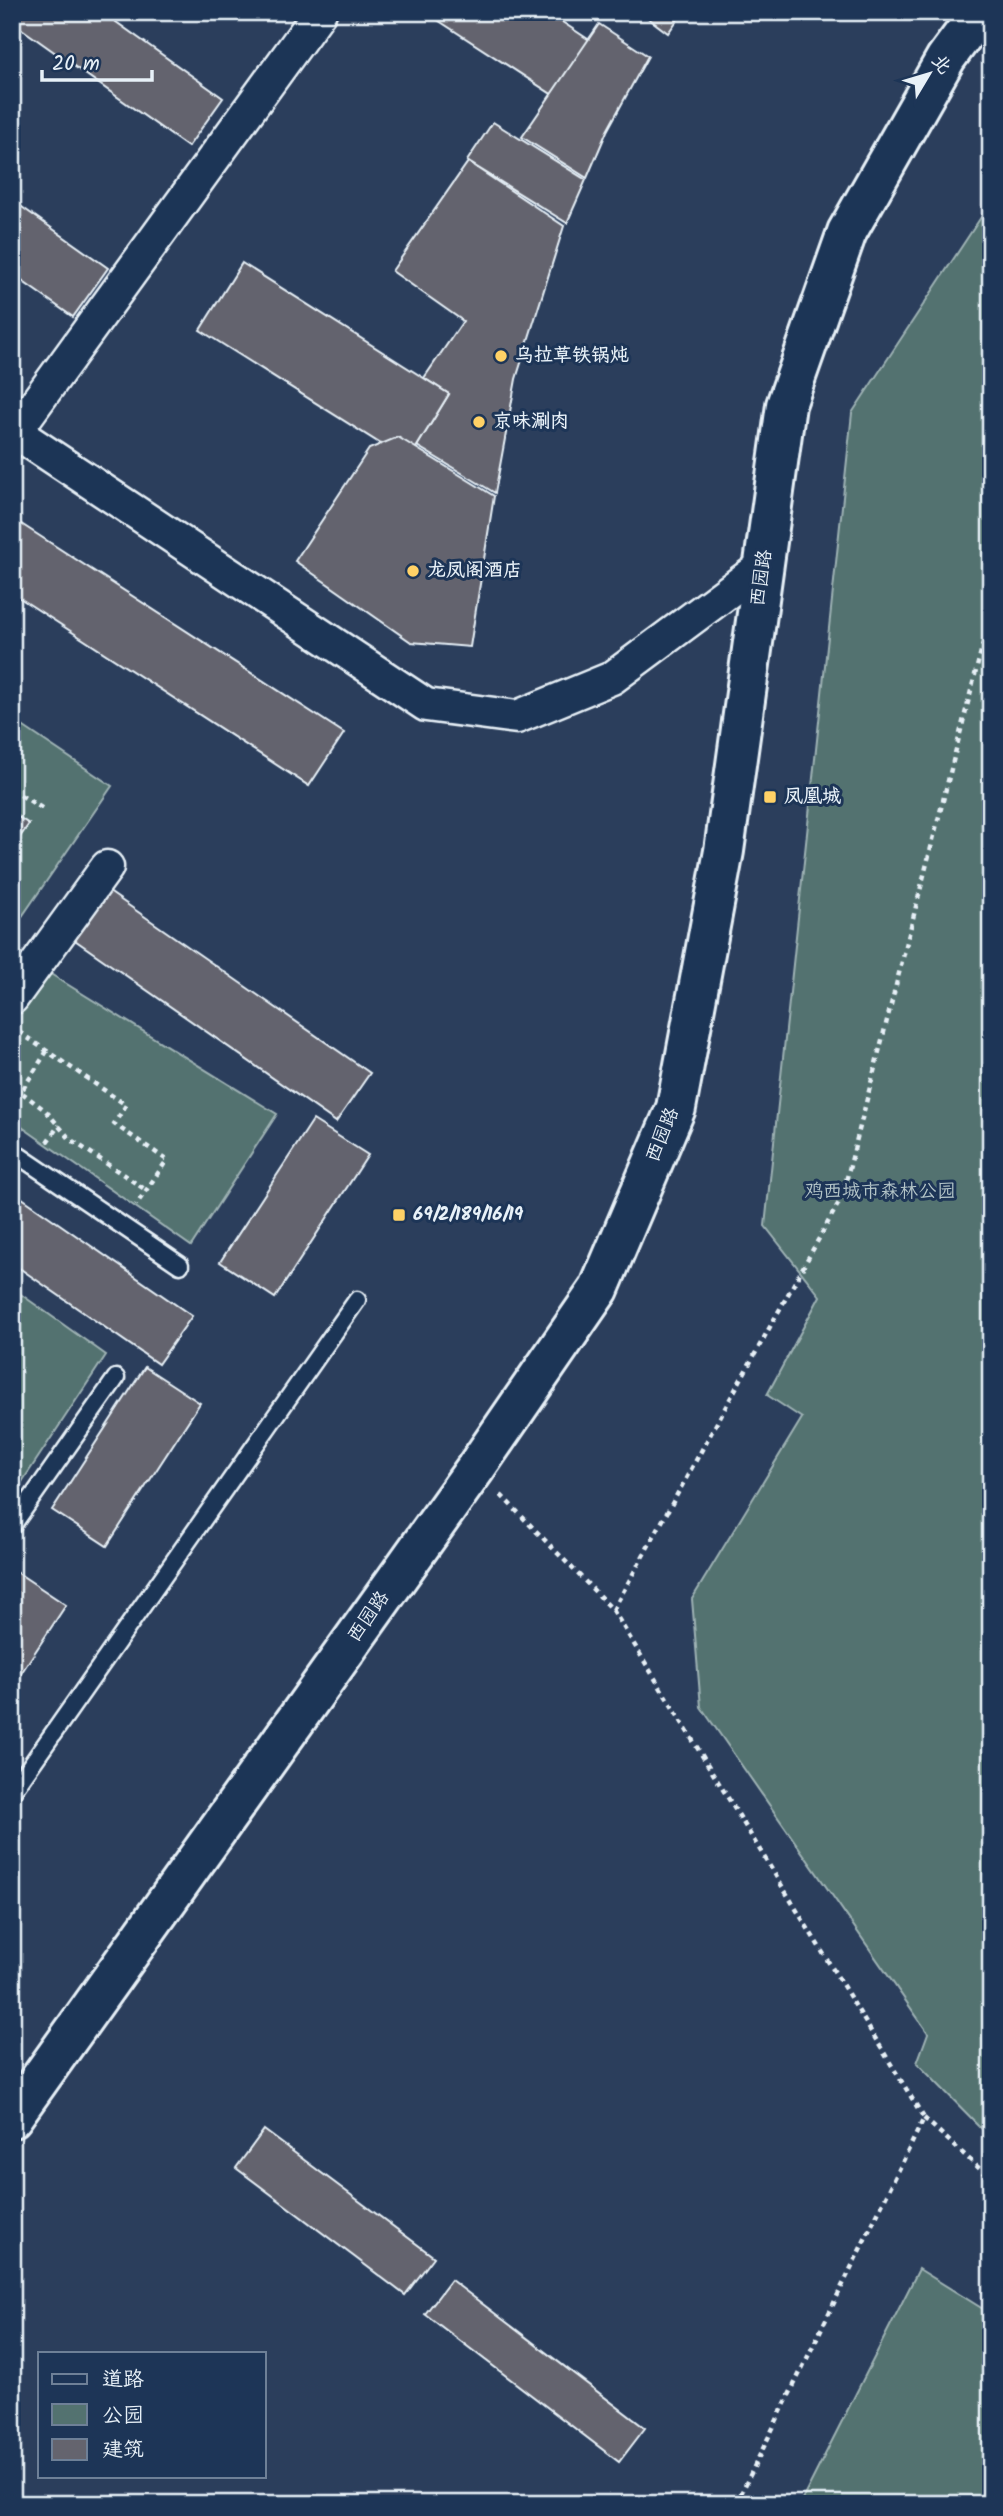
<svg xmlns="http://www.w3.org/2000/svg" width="1003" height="2516" font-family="Kalam,'LXGW WenKai TC',sans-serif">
	<rect width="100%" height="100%" fill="#2b3e5c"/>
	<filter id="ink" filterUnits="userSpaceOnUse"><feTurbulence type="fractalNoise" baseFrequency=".0143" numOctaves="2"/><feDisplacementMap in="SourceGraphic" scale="14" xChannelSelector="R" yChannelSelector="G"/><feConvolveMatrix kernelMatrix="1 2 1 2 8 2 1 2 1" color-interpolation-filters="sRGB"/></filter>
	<g filter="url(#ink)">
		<g fill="#537270" stroke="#9eb2b4" stroke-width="2">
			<path d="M 991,202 L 991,2138 L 917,2063 L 928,2033 L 701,1707 L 692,1599 L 802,1418 L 767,1395 L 820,1296 L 765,1226 L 852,413 Z"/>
			<path d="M 12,719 L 112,786 L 12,931 L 12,848 L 29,824 L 12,813 Z"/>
			<path d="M 36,965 L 277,1114 L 191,1246 L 12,1120 L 12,998 Z"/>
			<path d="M 12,1288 L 106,1355 L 12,1497 Z"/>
			<path d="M 919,2269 L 991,2314 L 991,2504 L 800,2504 Z"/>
		</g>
		<g fill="#64646e" stroke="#e8f1f8" stroke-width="2">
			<path d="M 12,12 L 102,12 L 223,98 L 188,147 L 12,22 Z"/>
			<path d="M 436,12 L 547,12 L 609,53 L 573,108 L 433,17 Z"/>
			<path d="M 640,12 L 683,12 L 668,33 Z"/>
			<path d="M 599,24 L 648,56 L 607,131 L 587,178 L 522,137 Z"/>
			<path d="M 493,122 L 586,180 L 567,223 L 467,161 Z"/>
			<path d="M 468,162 L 564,226 L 516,379 L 495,493 L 417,446 L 449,394 L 424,378 L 463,321 L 392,271 Z"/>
			<path d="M 12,200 L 108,268 L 73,317 L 12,274 Z"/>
			<path d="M 242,263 L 449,394 L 408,461 L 200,330 Z"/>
			<path d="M 398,437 L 494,496 L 470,647 L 411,642 L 295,561 L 369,449 Z"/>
			<path d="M 12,518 L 344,733 L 309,786 L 12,593 Z"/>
			<path d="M 12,813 L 29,824 L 12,848 Z"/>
			<path d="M 105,889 L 370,1073 L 336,1122 L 72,938 Z"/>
			<path d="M 313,1120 L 368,1155 L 275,1298 L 220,1262 Z"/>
			<path d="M 12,1191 L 192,1316 L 158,1364 L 12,1263 Z"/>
			<path d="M 145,1367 L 200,1403 L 107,1546 L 52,1510 Z"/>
			<path d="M 12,1569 L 66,1605 L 12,1687 Z"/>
			<path d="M 264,2130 L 434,2257 L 405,2295 L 236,2168 Z"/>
			<path d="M 451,2280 L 645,2428 L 619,2462 L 425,2314 Z"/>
		</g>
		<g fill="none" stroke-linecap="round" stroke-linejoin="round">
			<g stroke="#e8f1f8" stroke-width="21">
				<g id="lane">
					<path d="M 12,1151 L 180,1265"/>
					<path d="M 12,1526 L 116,1378"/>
					<path d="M 12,1792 L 357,1300"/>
				</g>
			</g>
			<g stroke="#e8f1f8" stroke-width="37">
				<g id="street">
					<path d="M 15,432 L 426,705 L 517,717 L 612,678 L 764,565"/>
					<path d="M 12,436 L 320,12"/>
					<path d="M 12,998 L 107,867"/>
				</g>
			</g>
			<g stroke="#e8f1f8" stroke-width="44">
				<path id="secondary" d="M 12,2118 L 475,1469 L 599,1289 L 676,1108 L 724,851 L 786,405 L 847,232 L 946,58 L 980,12"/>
			</g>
			<g stroke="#e8f1f8" stroke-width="4.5" stroke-dasharray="5 5" stroke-linecap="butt">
				<path d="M 12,790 L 45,810"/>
				<path d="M 19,1032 L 126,1105 L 114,1124 L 167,1160 L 136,1205"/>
				<path d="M 47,1051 L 21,1092 L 46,1111 L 70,1139 L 146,1190"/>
				<path d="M 47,1142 L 59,1125"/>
				<path d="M 501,1495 L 613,1610 L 924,2118 L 736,2504"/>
				<path d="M 613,1610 L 842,1197 L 991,612"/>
				<path d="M 924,2118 L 991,2179"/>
			</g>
			<use href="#lane" stroke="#1d3557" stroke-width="16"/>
			<use href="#street" stroke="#1d3557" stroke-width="32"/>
			<use href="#secondary" stroke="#1d3557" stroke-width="38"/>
		</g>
	</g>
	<g fill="#ffd166" stroke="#1d3557" stroke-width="2.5">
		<circle cx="501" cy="356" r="7"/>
		<circle cx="479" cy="422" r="7"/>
		<circle cx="413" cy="571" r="7"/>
		<rect x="763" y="790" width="14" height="14" rx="3.5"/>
		<rect x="392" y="1208" width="14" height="14" rx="3.5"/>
	</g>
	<g text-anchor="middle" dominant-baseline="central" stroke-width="6" stroke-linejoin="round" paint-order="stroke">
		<g font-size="19" font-weight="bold" fill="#e8f1f8" stroke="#1d3557" text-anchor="start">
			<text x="515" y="356">乌拉草铁锅炖</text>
			<text x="493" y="422">京味涮肉</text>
			<text x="427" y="571">龙凤阁酒店</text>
			<text x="784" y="797">凤凰城</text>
			<text x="413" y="1215">69/2/189/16/19</text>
		</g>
		<g font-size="19" fill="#e8f1f8" stroke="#1d3557">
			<text transform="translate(762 578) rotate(-82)">西园路</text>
			<text transform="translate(663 1135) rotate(-68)">西园路</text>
			<text transform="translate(369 1617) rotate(-55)">西园路</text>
		</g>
		<g font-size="19" fill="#b4c5c8" stroke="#1d3557">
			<text x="880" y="1192">鸡西城市森林公园</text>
		</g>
	</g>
	<rect width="1003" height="2516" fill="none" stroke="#1d3557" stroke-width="42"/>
	<rect x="21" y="21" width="961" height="2474" fill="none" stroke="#e8f1f8" stroke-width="2.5" filter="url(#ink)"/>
	<rect x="38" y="2352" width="228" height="126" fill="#1d3557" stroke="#6e8097" stroke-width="2"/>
	<rect x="52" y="2374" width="35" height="10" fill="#1d3557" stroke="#6e8097" stroke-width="2"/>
	<text x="102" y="2386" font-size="21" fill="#e8f1f8">道路</text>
	<rect x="52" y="2404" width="35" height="21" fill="#537270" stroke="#6e8097" stroke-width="2"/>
	<text x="102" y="2422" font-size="21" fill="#e8f1f8">公园</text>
	<rect x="52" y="2439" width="35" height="21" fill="#64646e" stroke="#6e8097" stroke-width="2"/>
	<text x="102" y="2456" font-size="21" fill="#e8f1f8">建筑</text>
	<g transform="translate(929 74) rotate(52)" stroke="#1d3557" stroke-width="5" paint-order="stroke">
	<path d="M0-5L12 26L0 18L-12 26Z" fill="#e8f1f8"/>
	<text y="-10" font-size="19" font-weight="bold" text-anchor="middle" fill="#e8f1f8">北</text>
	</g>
	<path d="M42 70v10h110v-10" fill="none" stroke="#e8f1f8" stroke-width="3.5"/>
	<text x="52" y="70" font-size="21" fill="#e8f1f8" stroke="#1d3557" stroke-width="5" paint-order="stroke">20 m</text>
</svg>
